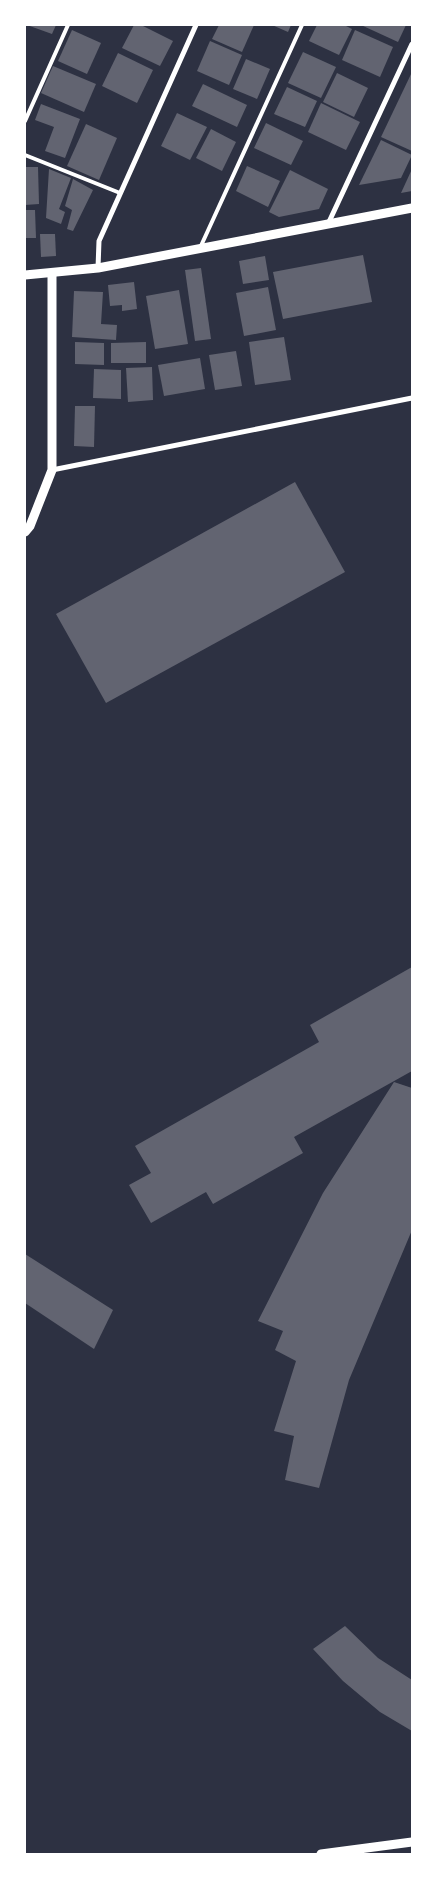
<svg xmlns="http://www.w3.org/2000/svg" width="437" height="1879" font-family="'Varela Round',sans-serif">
	<rect width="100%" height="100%" fill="#2d3142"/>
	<g fill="#626471">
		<path d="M 27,25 L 56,25 L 52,34 Z"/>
		<path d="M 134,25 L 141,25 L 173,41 L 160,66 L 122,48 Z"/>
		<path d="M 219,25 L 254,25 L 242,52 L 212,39 Z"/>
		<path d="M 272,25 L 291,25 L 288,32 Z"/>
		<path d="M 317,25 L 344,25 L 352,29 L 339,55 L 309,41 Z"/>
		<path d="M 361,25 L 406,25 L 398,42 Z"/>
		<path d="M 72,30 L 101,43 L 87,74 L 58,61 Z"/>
		<path d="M 355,30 L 393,47 L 380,77 L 342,60 Z"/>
		<path d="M 210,41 L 242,55 L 229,85 L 197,71 Z"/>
		<path d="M 303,52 L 336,67 L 321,98 L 288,83 Z"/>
		<path d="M 118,53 L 153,70 L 137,103 L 102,86 Z"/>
		<path d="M 246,59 L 270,69 L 257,99 L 233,89 Z"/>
		<path d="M 53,66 L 96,84 L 84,112 L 41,93 Z"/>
		<path d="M 412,72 L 412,151 L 381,137 Z"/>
		<path d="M 337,73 L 368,88 L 354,117 L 323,102 Z"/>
		<path d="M 203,84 L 247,105 L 237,127 L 192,106 Z"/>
		<path d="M 287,87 L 317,101 L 305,127 L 274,114 Z"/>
		<path d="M 321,103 L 360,122 L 346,150 L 308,132 Z"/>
		<path d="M 41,104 L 80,119 L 65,158 L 45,151 L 54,127 L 35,120 Z"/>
		<path d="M 177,113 L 207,127 L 190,160 L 161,146 Z"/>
		<path d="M 266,123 L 303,141 L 291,165 L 254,148 Z"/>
		<path d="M 86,124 L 117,138 L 99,180 L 67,166 Z"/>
		<path d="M 211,129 L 236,142 L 222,171 L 196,158 Z"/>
		<path d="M 381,140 L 412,155 L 401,178 L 359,185 Z"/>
		<path d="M 247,166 L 280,181 L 268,207 L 236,191 Z"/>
		<path d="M 25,167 L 38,167 L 39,204 L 25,205 Z"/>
		<path d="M 49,169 L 71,178 L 59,209 L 65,212 L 61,224 L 46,218 Z"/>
		<path d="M 412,169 L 412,191 L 401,193 Z"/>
		<path d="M 290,170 L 328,189 L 319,209 L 279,217 L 269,212 Z"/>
		<path d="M 73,179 L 93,190 L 73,231 L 67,229 L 72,210 L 65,206 Z"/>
		<path d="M 25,210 L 35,210 L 36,238 L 25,238 Z"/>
		<path d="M 40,234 L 55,234 L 56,256 L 41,257 Z"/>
		<path d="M 363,255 L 372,302 L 283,319 L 273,272 Z"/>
		<path d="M 265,256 L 269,280 L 243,284 L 239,261 Z"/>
		<path d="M 201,268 L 211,339 L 195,341 L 185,270 Z"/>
		<path d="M 134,282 L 137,309 L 122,311 L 122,305 L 110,306 L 108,285 Z"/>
		<path d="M 268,287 L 276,330 L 244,336 L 236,293 Z"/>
		<path d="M 179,290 L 188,344 L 155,349 L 146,296 Z"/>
		<path d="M 74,291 L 103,292 L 101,324 L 117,325 L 116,340 L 72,337 Z"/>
		<path d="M 284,337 L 291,380 L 255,385 L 249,342 Z"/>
		<path d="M 75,342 L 104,343 L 104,365 L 75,364 Z"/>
		<path d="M 146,342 L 146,363 L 111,363 L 111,343 Z"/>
		<path d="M 236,351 L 242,386 L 215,390 L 209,355 Z"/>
		<path d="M 200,358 L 205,389 L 164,396 L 158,365 Z"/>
		<path d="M 152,367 L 153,400 L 128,402 L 126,368 Z"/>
		<path d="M 94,369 L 121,370 L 121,399 L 93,398 Z"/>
		<path d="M 75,406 L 95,406 L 94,447 L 74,446 Z"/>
		<path d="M 295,482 L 345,572 L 106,703 L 56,614 Z"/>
		<path d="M 412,967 L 412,1071 L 294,1137 L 303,1153 L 213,1204 L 206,1192 L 151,1223 L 129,1185 L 151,1173 L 135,1146 L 319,1042 L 310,1025 Z"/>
		<path d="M 394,1082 L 412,1088 L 412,1230 L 349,1380 L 319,1488 L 285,1480 L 294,1436 L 274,1431 L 296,1361 L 275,1350 L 283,1331 L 258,1321 L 323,1193 Z"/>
		<path d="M 25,1254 L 113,1310 L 94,1349 L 25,1303 Z"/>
		<path d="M 345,1626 L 378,1658 L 412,1680 L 412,1731 L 380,1712 L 343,1681 L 313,1649 Z"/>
	</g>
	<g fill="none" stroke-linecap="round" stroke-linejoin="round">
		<g stroke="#fff" stroke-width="4">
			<path d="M 25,121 L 68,25"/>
			<path d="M 25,155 L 120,193"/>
			<path d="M 200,248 L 302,25"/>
		</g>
		<g stroke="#fff" stroke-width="5">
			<path d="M 328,224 L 412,44"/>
			<path d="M 98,268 L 99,241 L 196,25"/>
			<path d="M 52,470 L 412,398"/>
		</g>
		<g stroke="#fff" stroke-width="9">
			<path d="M 25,275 L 98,268 L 412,208"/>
			<path d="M 25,532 L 30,526 L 52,470 L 52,274"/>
			<path d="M 321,1854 L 412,1842"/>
		</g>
	</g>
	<rect width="437" height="1879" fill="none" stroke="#ffffff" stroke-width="52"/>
</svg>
